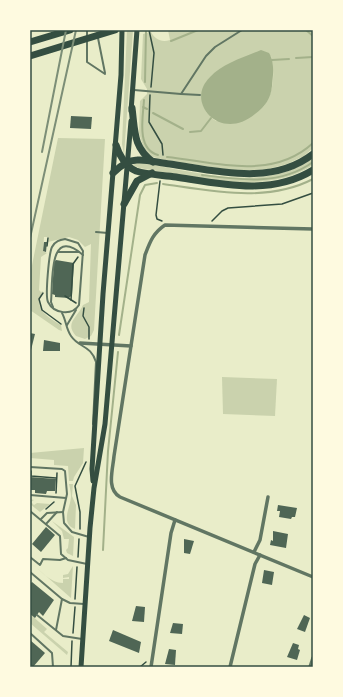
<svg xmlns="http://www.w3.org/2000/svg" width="343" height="697" font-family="'Fira Sans',sans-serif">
	<rect width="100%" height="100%" fill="#e9edc9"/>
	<g fill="#cad2ad" fill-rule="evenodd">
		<path d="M 127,30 L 133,30 L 124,155 L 122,144 Z"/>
		<path d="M 168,30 L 313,30 L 313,148 L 304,156 L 287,164 L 268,169 L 251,170 L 231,170 L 166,160 L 153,157 L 147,154 L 144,149 L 139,133 L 140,101 L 147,94 L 147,89 L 141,79 L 143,34 L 151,32 C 155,39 161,43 170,40 ZM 271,56 C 275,73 274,92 264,106 L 216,121 C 208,116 202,108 202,99 C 200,65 246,63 271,56 Z"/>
		<path d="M 58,138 L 105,139 L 94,330 L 91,336 L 85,339 L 76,336 C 64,323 78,317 83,305 L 89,302 L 91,244 L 85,247 L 78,240 L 69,237 L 48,242 L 49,237 L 44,237 L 43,251 L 47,253 L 41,257 L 39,290 L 41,292 L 43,291 C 32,308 47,317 61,325 L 62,331 L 59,330 L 30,310 L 30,275 Z"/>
		<path d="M 313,158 L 313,165 C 264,197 193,176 139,168 L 133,165 L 135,163 L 140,163 C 195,171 264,194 313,158 Z"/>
		<path d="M 222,377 L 277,379 L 275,416 L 223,414 Z"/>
		<path d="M 84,448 L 83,463 L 74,477 L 73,481 L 69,481 L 68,466 L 54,465 L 54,460 L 30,458 L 30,453 Z"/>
		<path d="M 69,484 L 73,484 L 72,496 L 76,505 L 75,529 C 60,523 70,509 71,497 C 71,493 70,488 69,484 Z"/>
		<path d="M 30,499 L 34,500 L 31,502 L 34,505 L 37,503 L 50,504 L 40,512 L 30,504 Z"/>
		<path d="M 52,521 L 74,537 L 73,556 L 67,553 L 66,550 L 68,548 L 69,539 L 64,539 L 62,531 Z"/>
		<path d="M 30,562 C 39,569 50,583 63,583 L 63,579 L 69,579 L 69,577 L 63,578 L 63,575 L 68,574 L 73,566 L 71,598 Z"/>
		<path d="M 30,614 L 47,629 L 44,632 L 68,652 L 67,655 L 30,623 Z"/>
	</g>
	<path fill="#a3b18a" d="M 261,50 L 269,53 C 275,62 273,76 272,86 C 271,98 265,107 255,114 C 220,143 184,102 210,77 C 222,64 244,57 261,50 Z"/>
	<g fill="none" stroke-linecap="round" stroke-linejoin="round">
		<g stroke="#a3b18a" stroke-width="2">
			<path d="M 306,30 L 313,36"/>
			<path d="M 171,41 L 198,30"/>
			<path d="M 296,58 L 313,57"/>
			<path d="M 272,60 L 289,59"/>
			<path d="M 145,82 L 146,30"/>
			<path d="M 144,100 C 143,117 136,149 158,155"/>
			<path d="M 143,107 L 147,109"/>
			<path d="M 153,113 L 183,129"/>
			<path d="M 190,132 L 201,131 L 211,118"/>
			<path d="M 167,157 C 215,162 272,181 313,143"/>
			<path d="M 202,175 C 240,180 280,186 313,162"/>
			<path d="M 163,184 C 212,191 267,203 313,179"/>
			<path d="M 119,335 L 140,195 L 145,185 L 157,183"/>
			<path d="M 103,550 L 108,451 L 118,352"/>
		</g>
	</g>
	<g fill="#4f6655">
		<path d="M 71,116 L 92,117 L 91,129 L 70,128 Z"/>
		<path d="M 44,242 L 47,242 L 46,252 L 43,251 Z"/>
		<path d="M 56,260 L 74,263 L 72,295 L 69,298 L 55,297 L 55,295 L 52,294 L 54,262 Z"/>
		<path d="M 30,333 L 35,334 L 31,350 L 30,349 Z"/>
		<path d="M 44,340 L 60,343 L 60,351 L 43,351 Z"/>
		<path d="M 30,477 L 56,479 L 55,491 L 47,491 L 46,494 L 35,493 L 35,490 L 30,490 Z"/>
		<path d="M 278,505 L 297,508 L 295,517 L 292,517 L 291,519 L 279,517 L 280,511 L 277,511 Z"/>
		<path d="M 46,527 L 55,535 L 41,552 L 32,544 Z"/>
		<path d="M 273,531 L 288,534 L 286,548 L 270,545 L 271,540 L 273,541 Z"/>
		<path d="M 184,539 L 194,541 L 190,554 L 184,553 Z"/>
		<path d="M 264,570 L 274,572 L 272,585 L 262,583 Z"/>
		<path d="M 32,582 L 54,600 L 43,616 L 39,612 L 35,618 L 30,614 L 30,584 Z"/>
		<path d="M 136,606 L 145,607 L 144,622 L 132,621 Z"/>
		<path d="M 304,615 L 310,618 L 305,632 L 297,629 Z"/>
		<path d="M 173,623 L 183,624 L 182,634 L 170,633 Z"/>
		<path d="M 113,630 L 141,642 L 139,653 L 109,641 Z"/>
		<path d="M 30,640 L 45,653 L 33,667 L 30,667 Z"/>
		<path d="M 293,643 L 299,645 L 298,649 L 300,650 L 297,660 L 287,657 Z"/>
		<path d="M 169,649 L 176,650 L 175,665 L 165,664 Z"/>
	</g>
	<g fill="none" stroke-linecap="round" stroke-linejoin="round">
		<g stroke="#344e41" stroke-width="1.5">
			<path d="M 149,30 L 154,53 L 151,87"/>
			<path d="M 150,95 L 149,122 L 162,144 L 163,155"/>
			<path d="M 160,181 L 156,215 L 157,219 L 162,221"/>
			<path d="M 212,221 L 222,211 L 228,208 L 282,204 L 313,193"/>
			<path d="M 47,246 L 48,238"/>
			<path d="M 43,293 L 39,299 L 42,310 L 61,324"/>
			<path d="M 65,296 L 76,303"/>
			<path d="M 71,300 L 73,264 L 78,257"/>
			<path d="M 84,308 L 83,316 L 89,327 L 89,339"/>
			<path d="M 31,471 L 31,476 L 56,478"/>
			<path d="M 56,493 L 57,473"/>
			<path d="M 46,509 L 54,502"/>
			<path d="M 80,529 L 80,512 L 75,486 L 86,462"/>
			<path d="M 78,557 L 79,539"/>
			<path d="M 75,599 L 77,567"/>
			<path d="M 73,633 L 75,607"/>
			<path d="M 71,667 L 72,641"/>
			<path d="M 140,667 L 146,662"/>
		</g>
		<g stroke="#617663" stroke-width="2">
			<path d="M 87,36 L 87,30"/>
			<path d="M 98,38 L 105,73"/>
			<path d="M 87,40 L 87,62 L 105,74"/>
			<path d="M 134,90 L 181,94 L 206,56 L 215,47 L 242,30"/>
			<path d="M 181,94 L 200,95"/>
			<path d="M 96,232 L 108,233"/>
			<path d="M 65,239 L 78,243 L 83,251 L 79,305 C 72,316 54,314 48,302 C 45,296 49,253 52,247 C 55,241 60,240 65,239 Z"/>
			<path d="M 58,252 L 79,252"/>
			<path d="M 53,307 L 51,302 C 53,281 48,225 83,255"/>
			<path d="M 62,313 C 66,320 66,329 71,336 C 79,348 91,345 96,362 L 93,424"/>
			<path d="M 67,325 L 76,310"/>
			<path d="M 30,467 L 62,469 L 65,471 L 67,494 L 63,512 L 64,523 L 72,532 L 89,537"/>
			<path d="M 30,495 L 66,498"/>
			<path d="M 30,511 L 60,536 L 61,554 L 68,560 L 87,564"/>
			<path d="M 41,519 L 47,513 L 63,512"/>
			<path d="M 46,524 L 57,512"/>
			<path d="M 30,557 L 40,565 L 43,559 L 60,560 L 66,558"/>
			<path d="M 30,572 L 62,599 L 70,603 L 84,604"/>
			<path d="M 37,615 L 63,636 L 82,639"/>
			<path d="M 56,630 L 62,599"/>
			<path d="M 30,633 L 52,653 L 53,667"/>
		</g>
		<g stroke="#617663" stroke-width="3.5">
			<path d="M 313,229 L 165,225 C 153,233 150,242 145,255 L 114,456 C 113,469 106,489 120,497 L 313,577"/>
			<path d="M 80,343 L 131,346"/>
			<path d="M 254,552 L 260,540 L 268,497"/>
			<path d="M 151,667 L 171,533 L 175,520"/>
			<path d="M 230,667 L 255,564 L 260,555"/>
			<path d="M 310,667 L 313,658"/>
		</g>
		<g stroke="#344e41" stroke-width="5">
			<path d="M 131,111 L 137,30"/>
			<path d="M 93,481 L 92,469 L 103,294 L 121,75 L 122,30"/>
			<path d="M 81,667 L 90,528 L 94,488 L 105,424 L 131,121"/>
		</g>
		<g stroke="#344e41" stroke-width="7">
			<path d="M 30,42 L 70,30"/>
			<path d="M 30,56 L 115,30"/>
			<path d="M 132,108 C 135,131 133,147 153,162"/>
			<path d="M 116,145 C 119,155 126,167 136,171 C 148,175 163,175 176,177 C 221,184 271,196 313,170"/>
			<path d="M 113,173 C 119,167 128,160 137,160 C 147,159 159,163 170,164 C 217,171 272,186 313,154"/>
			<path d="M 124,204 L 137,181 L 152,173"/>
		</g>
		<g stroke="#7c8e77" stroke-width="2">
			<path d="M 42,152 L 66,30"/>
			<path d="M 30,238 L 76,30"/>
		</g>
	</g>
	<rect width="343" height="697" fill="none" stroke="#fefae0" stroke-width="62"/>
	<rect x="31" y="31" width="281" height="635" fill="none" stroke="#344e41" stroke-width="1.5"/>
</svg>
